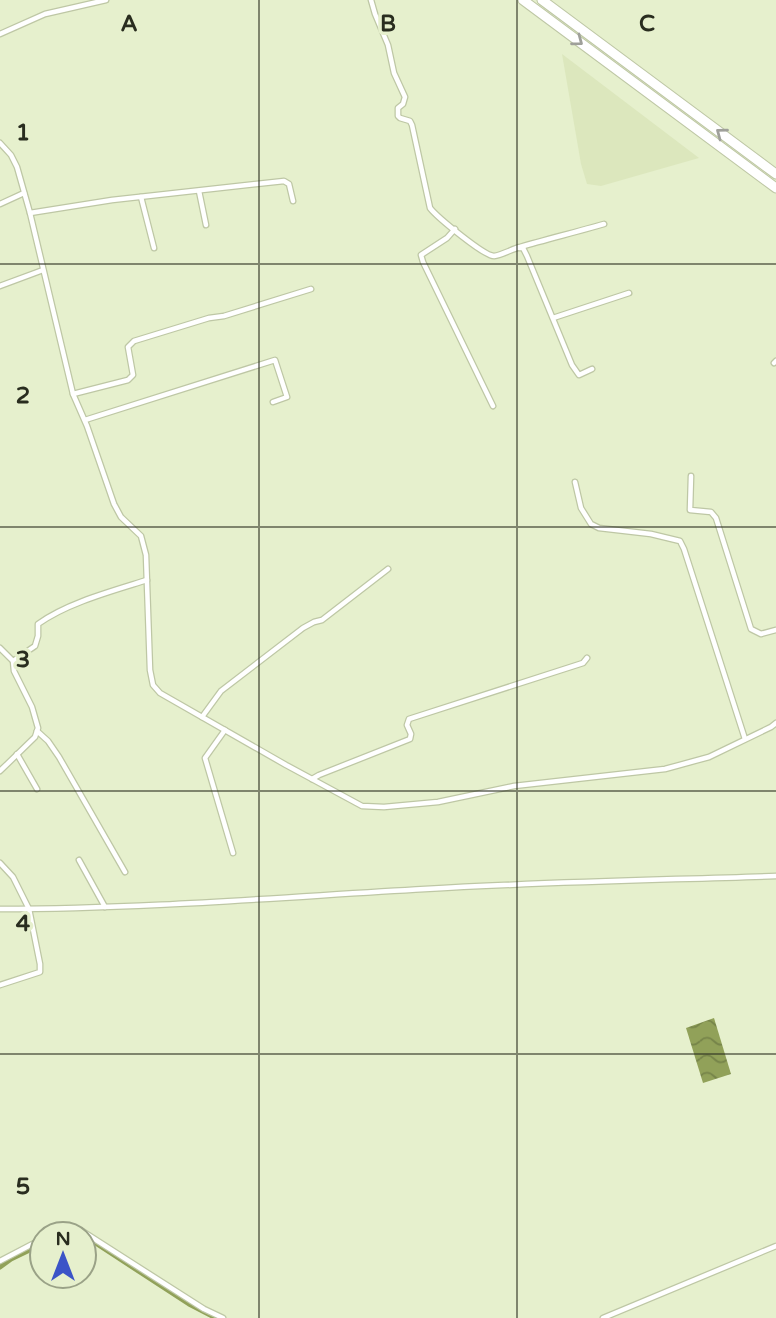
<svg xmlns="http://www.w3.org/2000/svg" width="776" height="1318" font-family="'Varela Round',sans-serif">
	<defs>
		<pattern id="water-waves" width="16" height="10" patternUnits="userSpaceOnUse" patternTransform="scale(1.75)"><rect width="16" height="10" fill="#91a159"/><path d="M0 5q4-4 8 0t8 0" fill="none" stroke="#768449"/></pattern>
	</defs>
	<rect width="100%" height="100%" fill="#e6f0cd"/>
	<path fill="#dce7bd" d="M 562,54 L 699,158 L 601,186 L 587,184 L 581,164 Z"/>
	<path fill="url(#water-waves)" d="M 714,1018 L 731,1074 L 703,1083 L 686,1028 Z"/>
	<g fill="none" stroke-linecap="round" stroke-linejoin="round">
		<g stroke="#91a159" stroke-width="5">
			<path d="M 68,1234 L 70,1234"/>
			<path d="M 84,1238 L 94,1242 L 189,1304 L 216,1318"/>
			<path d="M 0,1267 L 11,1259 L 42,1244"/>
		</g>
		<g stroke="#bec7a5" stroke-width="7">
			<g id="minor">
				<path d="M 371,0 L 375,14 L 388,45 L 394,73 L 405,97 L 403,104 L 398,108 L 398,116 L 400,118 L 410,121 L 412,125 L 430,208 C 437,217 484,256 494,256 C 502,255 512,249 520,247 C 548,239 576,232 604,224"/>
				<path d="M 0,34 L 45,14 L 106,0"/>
				<path d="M 0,143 L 11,155 L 17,167 L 30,213 L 73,394 L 87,426 L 114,504 L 121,517 L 141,536 L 146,555 L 150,670 L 153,685 L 160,693 L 286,765 L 362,806 L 384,807 L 438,802 L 514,786 L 665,769 L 709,757 L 771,727 L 776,723"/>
				<path d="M 199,191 L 206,225"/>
				<path d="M 141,197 L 154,248"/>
				<path d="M 0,204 L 24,193"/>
				<path d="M 30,213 L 112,200 L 284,181 L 289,184 L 293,201"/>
				<path d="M 455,229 L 447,238 L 421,255 L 423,262 L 493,406"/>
				<path d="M 519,248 L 523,248 L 527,256 L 572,365 L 579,375 L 592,369"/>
				<path d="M 0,286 L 43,270"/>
				<path d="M 553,318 L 629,293"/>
				<path d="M 774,363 L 776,361"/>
				<path d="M 73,394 L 128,380 L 133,375 L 128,347 L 134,341 L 209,318 L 224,316 L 311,289"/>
				<path d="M 85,420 L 275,360 L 287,397 L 273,402"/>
				<path d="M 691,476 L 690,510 L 711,512 L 716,518 L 751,629 L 761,634 L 776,630"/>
				<path d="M 575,482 L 581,508 L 591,524 L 599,528 L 651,534 L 680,541 L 684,549 L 745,739"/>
				<path d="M 0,648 L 13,661 L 14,671 L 32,707 L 38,728 L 35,737 L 0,771"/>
				<path d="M 13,661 L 35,646 L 38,636 L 38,624 C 67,603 112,591 147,580"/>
				<path d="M 202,717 L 221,691 L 303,628 L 314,622 L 322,620 L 388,569"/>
				<path d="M 225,730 L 205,758 L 233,853"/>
				<path d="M 37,731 L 48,741 L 59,757 L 125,872"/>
				<path d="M 17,754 L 37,789"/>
				<path d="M 312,779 L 319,775 L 410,739 L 411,734 L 407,725 L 409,719 L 583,663 L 587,658"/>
				<path d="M 79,860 L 105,907"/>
				<path d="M 0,863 L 13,877 L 29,909 L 40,964 L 40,972 L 0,985"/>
				<path d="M 0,909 C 142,909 284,897 425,889 C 542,882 659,880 776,876"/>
				<path d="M 57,1234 L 67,1231 L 82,1231 L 204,1309 L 223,1318"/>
				<path d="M 0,1261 L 42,1239"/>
				<path d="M 603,1318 L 776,1246"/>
			</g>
		</g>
		<g stroke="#bec7a5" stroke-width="11">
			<g id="motorway">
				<path d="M 523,0 L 776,188"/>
				<path d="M 542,0 L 776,174"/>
			</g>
		</g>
		<use href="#minor" stroke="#fff" stroke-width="4.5"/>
		<use href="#motorway" stroke="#fff" stroke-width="9"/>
	</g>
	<defs><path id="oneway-chevron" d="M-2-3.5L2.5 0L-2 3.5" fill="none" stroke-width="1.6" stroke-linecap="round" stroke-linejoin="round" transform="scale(1.75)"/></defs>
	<g stroke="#9fa09a">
		<use href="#oneway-chevron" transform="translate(578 41) rotate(37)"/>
		<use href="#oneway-chevron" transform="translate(721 133) rotate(-143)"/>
	</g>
	<path fill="none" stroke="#292d1f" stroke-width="2" stroke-opacity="0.55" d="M 259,0 L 259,1318M 517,0 L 517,1318M 0,264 L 776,264M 0,527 L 776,527M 0,791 L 776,791M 0,1054 L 776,1054"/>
	<g font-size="23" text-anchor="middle" font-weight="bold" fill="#292d1f" stroke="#e6f0cd" stroke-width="7" stroke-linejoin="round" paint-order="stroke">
		<text x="129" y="31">A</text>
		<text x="388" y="31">B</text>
		<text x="647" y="31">C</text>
		<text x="23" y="140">1</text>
		<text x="23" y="403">2</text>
		<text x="23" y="667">3</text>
		<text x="23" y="931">4</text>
		<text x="23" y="1194">5</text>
	</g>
	<g transform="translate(63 1255)"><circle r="33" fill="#e6f0cd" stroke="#9aa287" stroke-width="2"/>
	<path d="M0-5L12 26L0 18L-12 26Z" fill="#3b54c7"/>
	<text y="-10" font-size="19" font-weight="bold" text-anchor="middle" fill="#292d1f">N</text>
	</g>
</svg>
